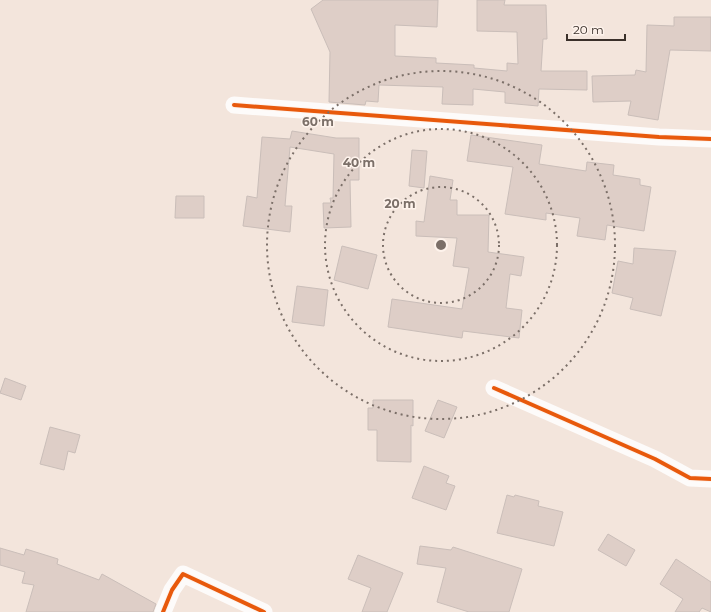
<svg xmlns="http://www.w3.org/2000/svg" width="711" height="612" font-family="Montserrat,sans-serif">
	<rect width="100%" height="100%" fill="#f3e5dc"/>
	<g fill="#decec7" stroke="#cabeb9">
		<path d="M 323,0 L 438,0 L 437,27 L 395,25 L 395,56 L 436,58 L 436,63 L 474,65 L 474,68 L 507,71 L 507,63 L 518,64 L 517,32 L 477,31 L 477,0 L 505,0 L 504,5 L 546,5 L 547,39 L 543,39 L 541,71 L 587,71 L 587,90 L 539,89 L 538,106 L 505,103 L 505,92 L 473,89 L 473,105 L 442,104 L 443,87 L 379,85 L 378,102 L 366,101 L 365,105 L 329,102 L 330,52 L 311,9 Z"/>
		<path d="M 674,17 L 711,17 L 711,51 L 670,50 L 658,120 L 628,115 L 631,101 L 593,102 L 592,76 L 635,75 L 636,70 L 646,72 L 647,25 L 674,26 Z"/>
		<path d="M 292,131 L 336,138 L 359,138 L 359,180 L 350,180 L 351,227 L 324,228 L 323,203 L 331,203 L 330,198 L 333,198 L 334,154 L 290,147 L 285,206 L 292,206 L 290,232 L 243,226 L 247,196 L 257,198 L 262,137 L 290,139 Z"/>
		<path d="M 471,135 L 542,145 L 539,164 L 586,171 L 587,162 L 614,165 L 613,175 L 640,179 L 640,185 L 651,187 L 644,231 L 607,225 L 605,240 L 577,236 L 580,218 L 546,213 L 546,220 L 505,214 L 513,167 L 467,161 Z"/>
		<path d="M 412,150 L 427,151 L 424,188 L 409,186 Z"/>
		<path d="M 430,176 L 453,180 L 450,200 L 457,200 L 457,215 L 489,215 L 488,252 L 524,257 L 521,276 L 510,274 L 506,308 L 522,310 L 519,338 L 463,331 L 462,338 L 388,327 L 392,299 L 462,309 L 469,268 L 453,266 L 457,238 L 416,236 L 416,221 L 424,222 Z"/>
		<path d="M 176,196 L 204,196 L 204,218 L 175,218 Z"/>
		<path d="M 342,246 L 377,255 L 368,289 L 334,280 Z"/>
		<path d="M 634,248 L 676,251 L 661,316 L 630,309 L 633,298 L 612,293 L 618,261 L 633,264 Z"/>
		<path d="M 297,286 L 328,290 L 324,326 L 292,322 Z"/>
		<path d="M 5,378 L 26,386 L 21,400 L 0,393 Z"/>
		<path d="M 373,400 L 413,400 L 413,426 L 411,425 L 411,462 L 377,461 L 377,430 L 368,430 L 368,408 L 373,408 Z"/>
		<path d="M 438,400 L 457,407 L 444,438 L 425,431 Z"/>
		<path d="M 50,427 L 80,435 L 75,453 L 68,451 L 64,470 L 40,464 Z"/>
		<path d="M 424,466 L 449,476 L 446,483 L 455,486 L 446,510 L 412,498 Z"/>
		<path d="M 507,495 L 514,497 L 515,495 L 539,501 L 538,506 L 563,512 L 554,546 L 497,533 Z"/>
		<path d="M 608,534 L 635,550 L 626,566 L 598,550 Z"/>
		<path d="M 420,546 L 451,550 L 453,547 L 522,569 L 509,612 L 469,612 L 437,602 L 446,568 L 417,564 Z"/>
		<path d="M 0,548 L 24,555 L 26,549 L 58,559 L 57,564 L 99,580 L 102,574 L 156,604 L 153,612 L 26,612 L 34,585 L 22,583 L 25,572 L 0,565 Z"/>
		<path d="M 358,555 L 403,573 L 387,612 L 362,612 L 371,588 L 348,579 Z"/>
		<path d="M 676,559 L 711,582 L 711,612 L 702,608 L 699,612 L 675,612 L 683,599 L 660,584 Z"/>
	</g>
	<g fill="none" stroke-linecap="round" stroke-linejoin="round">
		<g stroke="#fdfbfa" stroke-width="17">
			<path d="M 234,105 L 659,137 L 711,139"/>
			<path d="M 494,388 L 655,459 L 690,478 L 711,479"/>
			<path d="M 163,612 L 172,590 L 183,574 L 264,612"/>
		</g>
		<g stroke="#fef3ec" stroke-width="6">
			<g id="cycleway">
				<path d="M 234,105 L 659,137 L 711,139"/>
				<path d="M 494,388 L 655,459 L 690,478 L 711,479"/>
				<path d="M 163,612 L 172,590 L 183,574 L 264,612"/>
			</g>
		</g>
		<use href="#cycleway" stroke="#e8590c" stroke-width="4"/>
	</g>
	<g fill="none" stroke="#7b6f68" stroke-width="2" stroke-dasharray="2 4">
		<circle cx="441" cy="245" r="58"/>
		<circle cx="441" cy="245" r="116"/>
		<circle cx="441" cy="245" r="174"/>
	</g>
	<circle cx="441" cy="245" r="6" fill="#7b6f68" stroke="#fef3ec" stroke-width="2"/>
	<g font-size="12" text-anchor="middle" font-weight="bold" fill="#7b6f68" stroke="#fef3ec" stroke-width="3" stroke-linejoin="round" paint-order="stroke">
		<text x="318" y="126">60 m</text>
		<text x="359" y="167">40 m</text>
		<text x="400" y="208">20 m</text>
	</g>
	<path d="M567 34v6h58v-6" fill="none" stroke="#3a302a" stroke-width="2"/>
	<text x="573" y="34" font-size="12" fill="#3a302a" stroke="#fef3ec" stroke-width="3" paint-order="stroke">20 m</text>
</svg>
